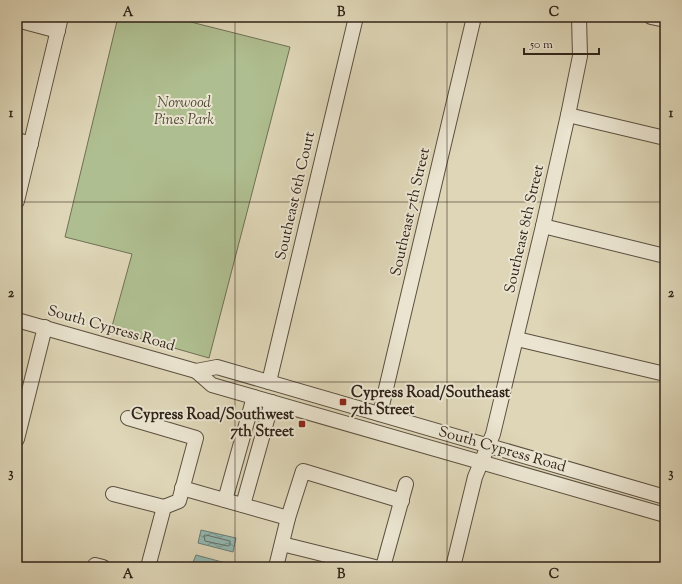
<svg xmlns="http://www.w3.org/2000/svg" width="682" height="584" font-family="'Sorts Mill Goudy',serif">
	<defs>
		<pattern id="water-waves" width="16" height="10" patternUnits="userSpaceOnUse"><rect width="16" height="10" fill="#93b9b2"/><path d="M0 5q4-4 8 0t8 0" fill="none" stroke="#789690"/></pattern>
	</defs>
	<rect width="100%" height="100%" fill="#ded6b7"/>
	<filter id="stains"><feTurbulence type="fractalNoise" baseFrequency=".005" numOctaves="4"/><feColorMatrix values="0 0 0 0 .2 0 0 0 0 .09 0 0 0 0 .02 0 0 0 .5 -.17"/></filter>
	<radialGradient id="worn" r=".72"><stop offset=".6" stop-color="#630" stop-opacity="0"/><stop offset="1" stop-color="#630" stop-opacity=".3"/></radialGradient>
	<path fill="#afbe90" stroke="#707054" d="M 118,17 L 171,17 L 290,47 L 209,358 L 111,330 L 132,254 L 65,237 Z"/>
	<g fill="url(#water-waves)" stroke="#6b7d75">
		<path d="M 201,530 L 236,538 L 233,552 L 198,543 Z"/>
		<path d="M 196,555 L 237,566 L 237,567 L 191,567 Z"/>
	</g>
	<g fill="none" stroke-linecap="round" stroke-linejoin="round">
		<path stroke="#626e66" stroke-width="1" d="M 206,535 L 230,541 L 230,545 L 228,546 L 205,541 L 204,536 Z"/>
		<g stroke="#5c5040" stroke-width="16">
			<g id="minor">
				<path d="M 651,17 L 665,20"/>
				<path d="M 17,20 L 58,31"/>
				<path d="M 568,115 L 665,138"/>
				<path d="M 17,140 L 31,144"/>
				<path d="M 17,201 L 61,17"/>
				<path d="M 543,226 L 665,256"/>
				<path d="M 17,320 L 196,371 L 217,367 L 665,497"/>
				<path d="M 517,339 L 665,374"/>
				<path d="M 196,371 L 212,385 L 665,515"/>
				<path d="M 269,382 L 356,17"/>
				<path d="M 380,414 L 474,17"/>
				<path d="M 128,418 L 196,438 L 179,501 L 164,507 L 148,567"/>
				<path d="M 17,439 L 45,327"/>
				<path d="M 182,488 L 288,518"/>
				<path d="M 113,494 L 164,507"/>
				<path d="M 225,500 L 254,397"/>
				<path d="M 243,505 L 272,402"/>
				<path d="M 282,544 L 375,567"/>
				<path d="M 95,565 L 103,567"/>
				<path d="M 276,567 L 288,518 L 303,471 L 402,501"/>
				<path d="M 383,567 L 406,484"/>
				<path d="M 453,567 L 475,477 L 493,434 L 543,226 L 568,115 L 580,56 L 579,17"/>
			</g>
		</g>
		<use href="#minor" stroke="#eae4d0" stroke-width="14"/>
	</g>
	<path fill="none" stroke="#302319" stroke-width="1" stroke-opacity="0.55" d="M 235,17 L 235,567M 447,17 L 447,567M 17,202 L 665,202M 17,382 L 665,382"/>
	<g fill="#8f2418" stroke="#eae4d0" stroke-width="1.5">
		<rect x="339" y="398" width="8" height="8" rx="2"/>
		<rect x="298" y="420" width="8" height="8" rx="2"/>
	</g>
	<g text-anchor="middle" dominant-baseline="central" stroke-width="4" stroke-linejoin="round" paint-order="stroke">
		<g font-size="15" font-style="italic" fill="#504a37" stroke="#eae4d0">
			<text x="184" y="103">Norwood<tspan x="184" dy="17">Pines Park</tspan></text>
		</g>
		<g font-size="15" fill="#302319" stroke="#eae4d0">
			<text transform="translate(296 196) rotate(-77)">Southeast 6th Court</text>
			<text transform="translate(411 212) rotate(-77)">Southeast 7th Street</text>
			<text transform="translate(525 229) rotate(-77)">Southeast 8th Street</text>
			<text transform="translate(111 329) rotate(16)">South Cypress Road</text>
			<text transform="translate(502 450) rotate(16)">South Cypress Road</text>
		</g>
		<g font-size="15" font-weight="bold" fill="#302319" stroke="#eae4d0" text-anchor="start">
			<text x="351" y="393">Cypress Road/Southeast<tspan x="351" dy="17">7th Street</tspan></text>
			<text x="294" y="415" text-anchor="end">Cypress Road/Southwest<tspan x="294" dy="17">7th Street</tspan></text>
		</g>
	</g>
	<rect width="682" height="584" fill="none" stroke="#ded6b7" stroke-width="44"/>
	<path d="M524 48v6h75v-6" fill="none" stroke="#302319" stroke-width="2"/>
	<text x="530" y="48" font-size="12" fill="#302319" stroke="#eae4d0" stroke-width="3" paint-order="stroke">50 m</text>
	<rect x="22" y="22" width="638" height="540" fill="none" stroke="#302319" stroke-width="1.5"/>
	<g font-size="13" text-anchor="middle" font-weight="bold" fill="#302319">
		<text x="128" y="16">A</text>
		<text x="341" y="16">B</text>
		<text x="554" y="16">C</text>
		<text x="11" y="117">1</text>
		<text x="671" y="117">1</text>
		<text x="11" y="297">2</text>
		<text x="671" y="297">2</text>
		<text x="11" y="477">3</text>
		<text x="671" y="477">3</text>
		<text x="128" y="578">A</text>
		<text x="341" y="578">B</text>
		<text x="554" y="578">C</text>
	</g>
	<rect width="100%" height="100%" filter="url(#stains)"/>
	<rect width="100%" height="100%" fill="url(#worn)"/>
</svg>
